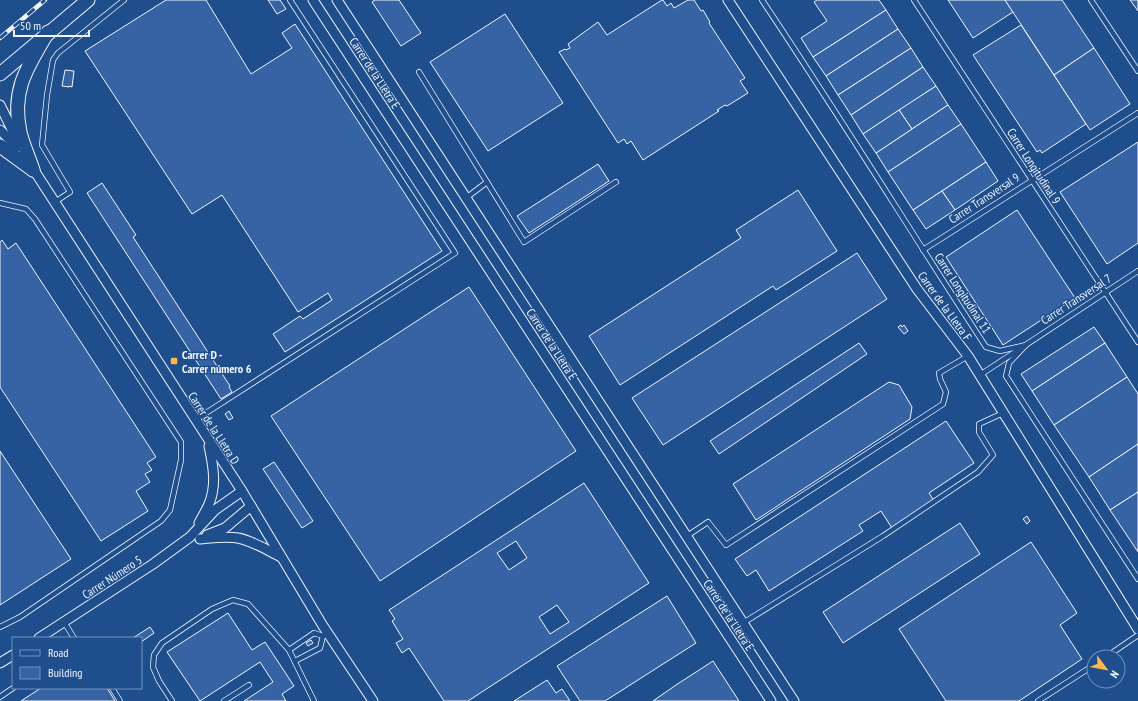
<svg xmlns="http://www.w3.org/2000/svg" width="1138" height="701" font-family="'PT Sans Narrow',sans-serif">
	<rect width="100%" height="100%" fill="#1f4e8c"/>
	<g fill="#3563a3" stroke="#f2f6ff" fill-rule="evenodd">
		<path d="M 166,0 L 206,0 L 251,74 L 292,48 L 282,33 L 295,24 L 442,251 L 285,352 L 273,334 L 300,316 L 303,319 L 332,300 L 328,293 L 298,312 L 222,195 L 192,214 L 85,51 Z"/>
		<path d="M 268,0 L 280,0 L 286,9 L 277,14 Z"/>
		<path d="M 375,0 L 399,0 L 421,33 L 401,46 L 372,2 Z"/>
		<path d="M 662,0 L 663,0 L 667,6 L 671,3 L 674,8 L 688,0 L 694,0 L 701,11 L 703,10 L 710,22 L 709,23 L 745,78 L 740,81 L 748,93 L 727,106 L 725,105 L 717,110 L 719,111 L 643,160 L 631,141 L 627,144 L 624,139 L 618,143 L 559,52 L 565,49 L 566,50 L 570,48 L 568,44 L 598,22 L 607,35 Z"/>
		<path d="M 817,0 L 879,0 L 886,10 L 813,57 L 801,38 L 827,21 L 814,2 Z"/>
		<path d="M 948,0 L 1005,0 L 1013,12 L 973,38 Z"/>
		<path d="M 1005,0 L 1062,0 L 1094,48 L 1054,75 Z"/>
		<path d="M 1130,0 L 1138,0 L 1138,11 Z"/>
		<path d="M 886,10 L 898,29 L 826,76 L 813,57 Z"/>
		<path d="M 505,14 L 563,103 L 488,151 L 430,62 Z"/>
		<path d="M 1021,25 L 1086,124 L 1042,153 L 1040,150 L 1037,152 L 973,55 Z"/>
		<path d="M 898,29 L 911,48 L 838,95 L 826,76 Z"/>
		<path d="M 911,48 L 923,67 L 851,115 L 838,95 Z"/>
		<path d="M 1094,48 L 1130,104 L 1090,130 L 1054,75 Z"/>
		<path d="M 923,67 L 936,86 L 863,134 L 851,115 Z"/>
		<path d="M 65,70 L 74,71 L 72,87 L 69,86 L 69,87 L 62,86 Z"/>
		<path d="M 936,86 L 948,105 L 912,129 L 899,110 Z"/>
		<path d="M 948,105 L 961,124 L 888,172 L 876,153 Z"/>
		<path d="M 899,110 L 912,129 L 876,153 L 863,134 Z"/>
		<path d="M 961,124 L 986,162 L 913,210 L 888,172 Z"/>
		<path d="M 1138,142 L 1138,243 L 1107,264 L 1060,192 Z"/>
		<path d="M 986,162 L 998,181 L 955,210 L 942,191 Z"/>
		<path d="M 598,164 L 609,181 L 529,233 L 517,216 Z"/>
		<path d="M 102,183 L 136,235 L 133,237 L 230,386 L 229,387 L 232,392 L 221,399 L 87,193 Z"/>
		<path d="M 798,190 L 837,251 L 776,290 L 773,286 L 620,385 L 589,336 L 741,238 L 736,230 Z"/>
		<path d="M 942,191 L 955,210 L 926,229 L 913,210 Z"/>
		<path d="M 1017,210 L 1075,298 L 1003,345 L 946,257 Z"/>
		<path d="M 2,240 L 8,249 L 16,243 L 156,457 L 147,463 L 152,470 L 145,474 L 150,482 L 136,491 L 148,511 L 101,541 L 0,387 L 0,242 Z"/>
		<path d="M 857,253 L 887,299 L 663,445 L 632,398 Z"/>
		<path d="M 469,287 L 576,451 L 380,581 L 271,416 Z"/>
		<path d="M 901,325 L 902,327 L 904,325 L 908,331 L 904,334 L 898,327 Z"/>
		<path d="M 1094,327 L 1105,343 L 1032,391 L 1021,374 Z"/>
		<path d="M 859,343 L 867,354 L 719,454 L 710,441 Z"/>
		<path d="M 1105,343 L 1127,377 L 1054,425 L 1032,391 Z"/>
		<path d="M 1127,377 L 1138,394 L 1138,444 L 1089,477 L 1054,425 Z"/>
		<path d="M 889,382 L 899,385 L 912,407 L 910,419 L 756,520 L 733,484 Z"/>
		<path d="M 229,411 L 233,418 L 229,420 L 225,414 Z"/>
		<path d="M 946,421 L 974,463 L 929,493 L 934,501 L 892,528 L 881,511 L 859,525 L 863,531 L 769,591 L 756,570 L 747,576 L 735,559 Z"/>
		<path d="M 1138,444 L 1138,492 L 1110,510 L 1089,477 Z"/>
		<path d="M 0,451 L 71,559 L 0,605 Z"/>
		<path d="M 274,462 L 313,521 L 302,528 L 263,469 Z"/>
		<path d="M 584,483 L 649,583 L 468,701 L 444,701 L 409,648 L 402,653 L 396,643 L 403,639 L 392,621 L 395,619 L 389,610 ZM 516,541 L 527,558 L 509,570 L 497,553 ZM 557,605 L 569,622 L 550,634 L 539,617 Z"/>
		<path d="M 1138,492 L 1138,552 L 1110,510 Z"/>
		<path d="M 1027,516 L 1030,521 L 1027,524 L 1023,519 Z"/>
		<path d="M 960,523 L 980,554 L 843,643 L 823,612 Z"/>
		<path d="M 1031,542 L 1077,613 L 1060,625 L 1082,659 L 1019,701 L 946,701 L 899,629 Z"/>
		<path d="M 667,596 L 696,643 L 605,701 L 580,701 L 557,666 Z"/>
		<path d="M 228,613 L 252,650 L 265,642 L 294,686 L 282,694 L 286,701 L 244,701 L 273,682 L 260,662 L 200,701 L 167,652 Z"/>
		<path d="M 150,627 L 154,633 L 141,642 L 141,638 L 133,638 Z"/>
		<path d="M 311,640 L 313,643 L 308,646 L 306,643 Z"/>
		<path d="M 713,661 L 739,701 L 653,701 L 676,685 Z"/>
		<path d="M 547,680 L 556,693 L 562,689 L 570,701 L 514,701 Z"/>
		<path d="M 41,688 L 107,688 L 115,701 L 21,701 Z"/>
	</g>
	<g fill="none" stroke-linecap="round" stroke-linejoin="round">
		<g stroke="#f2f6ff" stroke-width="6">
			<g id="service">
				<path d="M 762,0 C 839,115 911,232 986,347 L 1000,351 L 1026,345"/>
				<path d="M 914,0 L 1138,342"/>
				<path d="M 1091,0 L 1138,71"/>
				<path d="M 419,72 L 524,242 L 616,182"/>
				<path d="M 466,198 L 487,182"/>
				<path d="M 55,202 L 70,192 L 42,145 L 47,95 L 53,60 L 58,53 L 124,0"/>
				<path d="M 0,203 L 26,209 L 35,219 L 181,442 L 181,460 L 170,510 L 161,521 L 20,617 L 0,627"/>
				<path d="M 923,250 L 1138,113"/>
				<path d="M 1026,345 L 1009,363 L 1006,376 L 1138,579"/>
				<path d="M 980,375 L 1138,271"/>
				<path d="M 195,420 L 455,253 L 290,0"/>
				<path d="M 687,536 L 708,522 L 726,545 L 943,404 L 946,392 L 940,379 L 939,373 L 968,356"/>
				<path d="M 64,622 L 74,638"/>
				<path d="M 743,623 L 883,536 L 978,472 L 993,455 L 979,432 L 979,424 L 1003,413"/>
				<path d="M 289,650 L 314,633 L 323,636"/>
				<path d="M 1106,657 L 1138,635"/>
				<path d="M 295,661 L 320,648 L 323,636 L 328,633"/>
				<path d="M 112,688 L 120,701"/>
				<path d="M 0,697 L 13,688"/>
				<path d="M 172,701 L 159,681 L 153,667 L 154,655 L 162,643 L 212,609 L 233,600 L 248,604 L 289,650 L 314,701"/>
				<path d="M 224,701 L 249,685"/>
				<path d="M 1038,701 L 1094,665"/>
			</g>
		</g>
		<g stroke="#f2f6ff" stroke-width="11">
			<g id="minor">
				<path d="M 313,0 L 771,701"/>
				<path d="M 337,0 L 794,701"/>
				<path d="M 728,0 L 917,289 L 968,356 L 1138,629"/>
				<path d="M 0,105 L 19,144"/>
				<path d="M 0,130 L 9,139 L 16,148"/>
				<path d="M 30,164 L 242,491 L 323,626 L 373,701"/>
				<path d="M 199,523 C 202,517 206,511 209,504 C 217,485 213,465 209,446"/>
				<path d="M 207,535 L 225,528 L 251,506"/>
				<path d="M 200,539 C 212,538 225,536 238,538 C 253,541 267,550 281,557"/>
				<path d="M 39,638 L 153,564 L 190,537 L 215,510 L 242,491"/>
				<path d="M 0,663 L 13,655"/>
			</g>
		</g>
		<g stroke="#f2f6ff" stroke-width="15">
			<g id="secondary">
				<path d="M 0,74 L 88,0"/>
				<path d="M 0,146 L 33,170"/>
				<path d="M 33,170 C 29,157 23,145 20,132 C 11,89 28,66 48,32"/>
			</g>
		</g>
		<use href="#service" stroke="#1f4e8c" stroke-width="4.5"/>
		<use href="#minor" stroke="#1f4e8c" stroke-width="9"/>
		<use href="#secondary" stroke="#1f4e8c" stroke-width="13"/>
		<g stroke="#f2f6ff" stroke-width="4.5">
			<path id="rail" d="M 0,38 L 45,0"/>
		</g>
		<use href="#rail" stroke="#1f4e8c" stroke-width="3" stroke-dasharray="9" stroke-linecap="butt"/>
	</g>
	<rect fill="#ffb74d" stroke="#1f4e8c" stroke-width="1.5" x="170" y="357" width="8" height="8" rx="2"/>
	<g text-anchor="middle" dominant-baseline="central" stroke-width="3" stroke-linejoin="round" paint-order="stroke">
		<g font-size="12" fill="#f2f6ff" stroke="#1f4e8c">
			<text transform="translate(375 73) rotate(57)">Carrer de la Lletra E</text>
			<text transform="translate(1034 166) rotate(57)">Carrer Longitudinal 9</text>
			<text transform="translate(984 198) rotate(-33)">Carrer Transversal 9</text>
			<text transform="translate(963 293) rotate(57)">Carrer Longitudinal 11</text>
			<text transform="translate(1076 299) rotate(-33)">Carrer Transversal 7</text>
			<text transform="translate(945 306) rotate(54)">Carrer de la Lletra F</text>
			<text transform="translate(552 344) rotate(57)">Carrer de la Lletra E</text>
			<text transform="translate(214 428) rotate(57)">Carrer de la Lletra D</text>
			<text transform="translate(112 577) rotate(-33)">Carrer Número 5</text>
			<text transform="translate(729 615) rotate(57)">Carrer de la Lletra E</text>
		</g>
		<g font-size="12" font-weight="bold" fill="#f2f6ff" stroke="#1f4e8c" text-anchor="start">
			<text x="182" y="354">Carrer D -<tspan x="182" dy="14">Carrer número 6</tspan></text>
		</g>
	</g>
	<rect x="12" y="637" width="130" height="52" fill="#1f4e8c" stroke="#7391ba"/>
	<rect x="20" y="650" width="20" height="6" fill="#1f4e8c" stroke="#7391ba"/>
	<text x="48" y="657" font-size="12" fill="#f2f6ff">Road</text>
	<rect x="20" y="667" width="20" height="12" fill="#3563a3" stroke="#7391ba"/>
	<text x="48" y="677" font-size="12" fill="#f2f6ff">Building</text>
	<g transform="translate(1106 669) rotate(122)"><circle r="19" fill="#1f4e8c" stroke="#7391ba"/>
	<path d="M0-3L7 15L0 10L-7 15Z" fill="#ffb74d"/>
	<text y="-6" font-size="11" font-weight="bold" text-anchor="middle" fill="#f2f6ff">N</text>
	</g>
	<path d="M14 30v6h75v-6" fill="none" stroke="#f2f6ff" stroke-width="2"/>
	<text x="20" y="30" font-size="12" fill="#f2f6ff" stroke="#1f4e8c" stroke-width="3" paint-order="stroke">50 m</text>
</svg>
